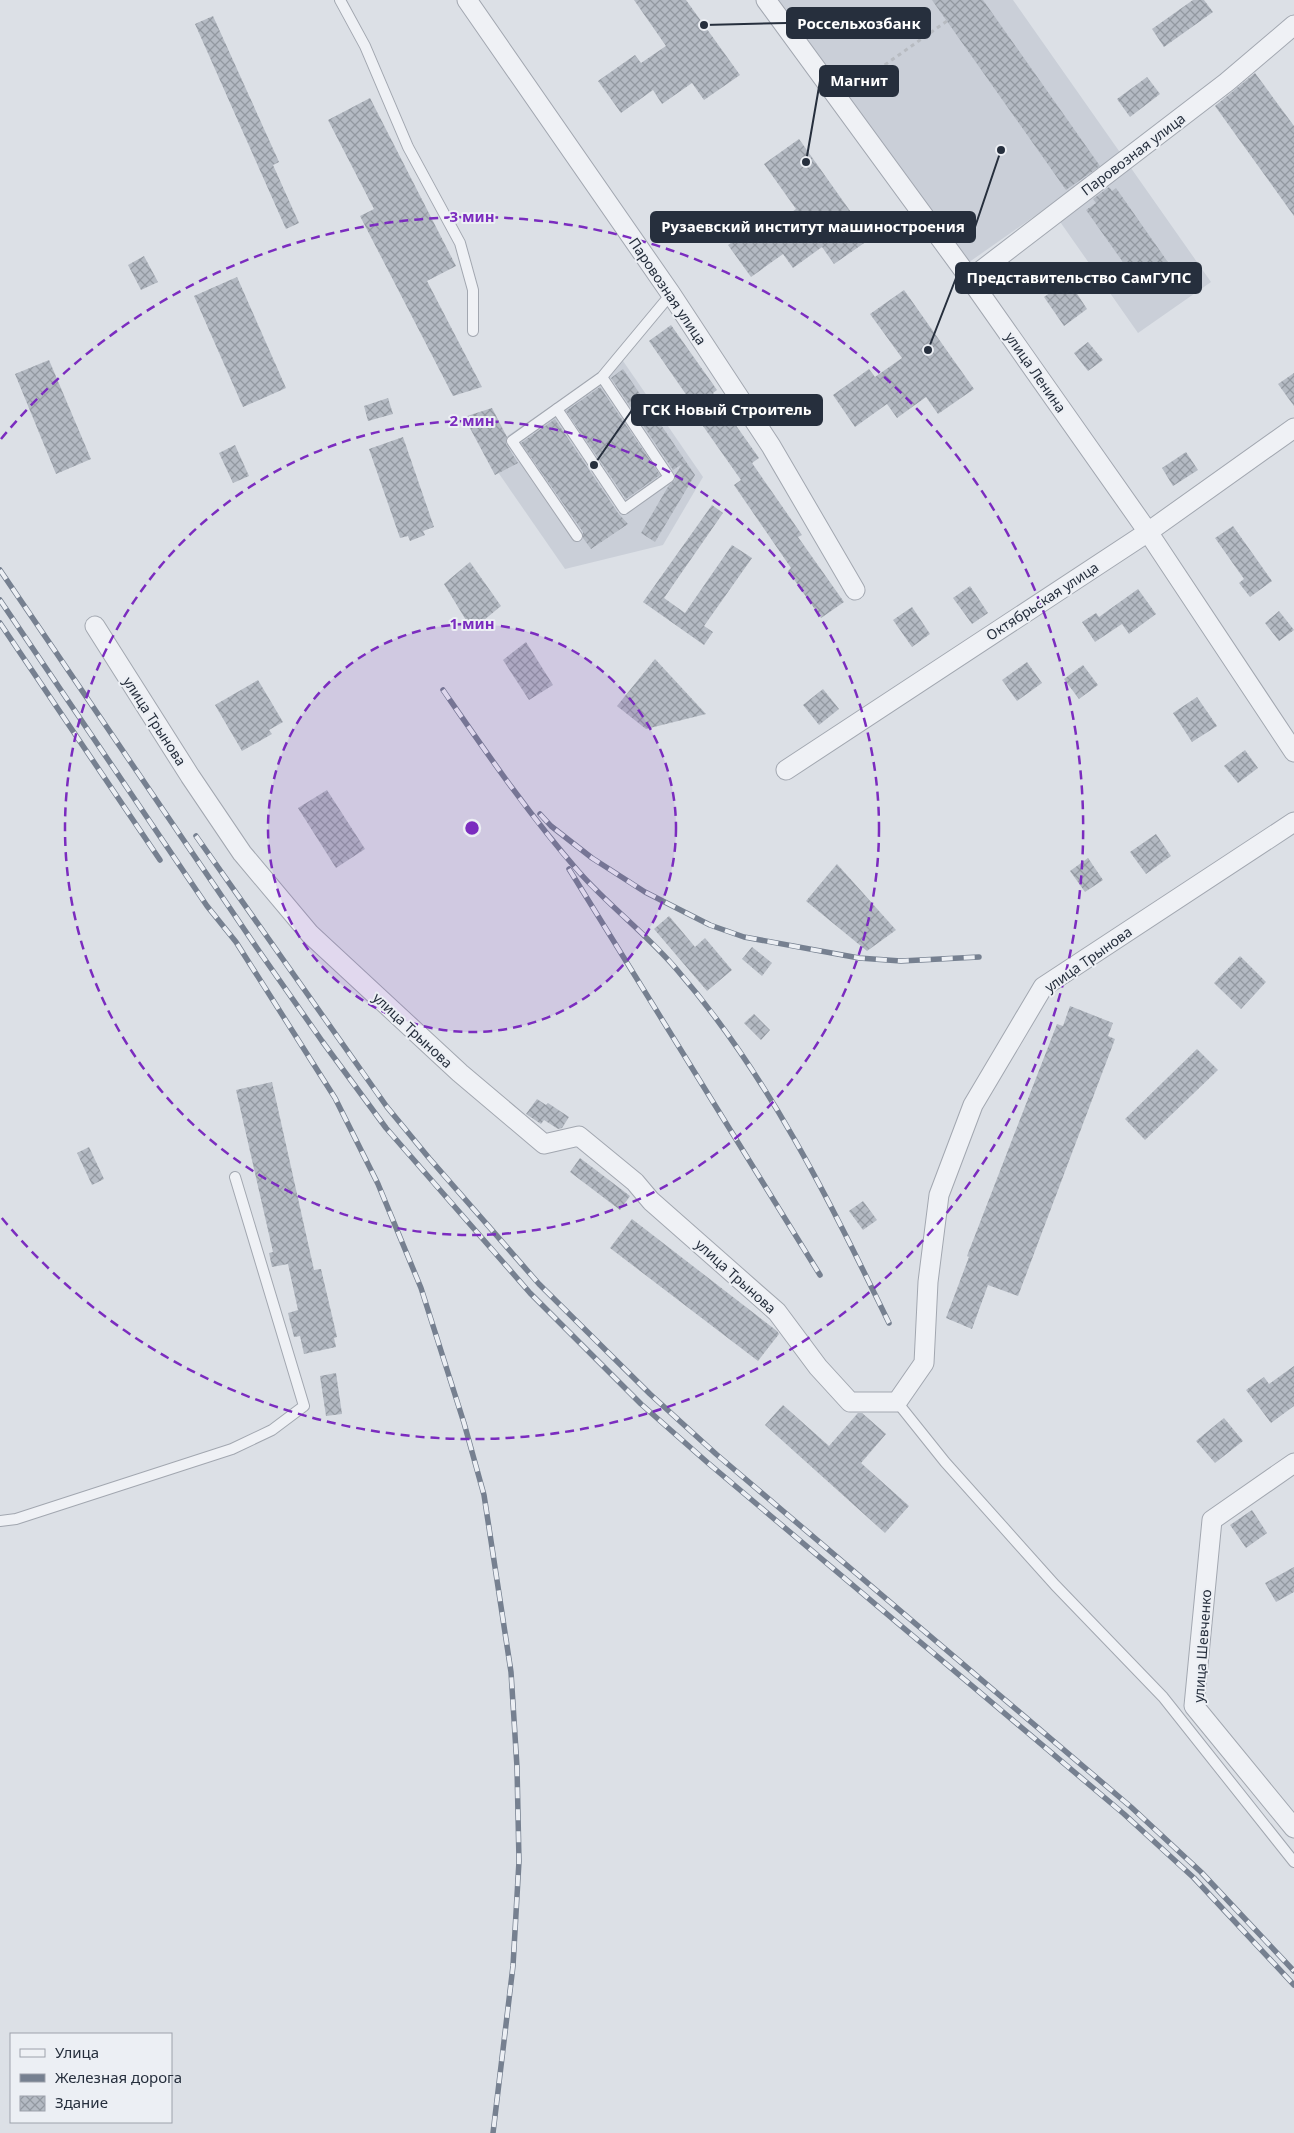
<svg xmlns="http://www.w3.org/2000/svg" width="1294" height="2133" font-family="'Noto Sans',sans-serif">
	<defs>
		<pattern id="building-cross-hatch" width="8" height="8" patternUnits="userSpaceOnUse" patternTransform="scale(1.25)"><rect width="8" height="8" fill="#b4bac3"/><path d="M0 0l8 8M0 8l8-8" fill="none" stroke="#9298a0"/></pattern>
	</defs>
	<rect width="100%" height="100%" fill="#dce0e6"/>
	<g fill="#cacfd8">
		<path d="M 778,0 L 1013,0 L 1211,282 L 1138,333 L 1049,206 L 965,265 Z"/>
		<path d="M 621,358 L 703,477 L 663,545 L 565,569 L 484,452 Z"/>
	</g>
	<g fill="url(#building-cross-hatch)">
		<path d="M 634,0 L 686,0 L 740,75 L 704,100 L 692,83 L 662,104 L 653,90 L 621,113 L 598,81 L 635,55 L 641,63 L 666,46 Z"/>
		<path d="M 932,0 L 983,0 L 1100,166 L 1066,190 Z"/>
		<path d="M 1193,0 L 1204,0 L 1213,12 L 1164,47 L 1152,29 Z"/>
		<path d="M 213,16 L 279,162 L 273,165 L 299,223 L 286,229 L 195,24 Z"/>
		<path d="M 1255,73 L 1294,126 L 1294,216 L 1215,106 Z"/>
		<path d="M 1147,77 L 1160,94 L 1130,117 L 1117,99 Z"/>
		<path d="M 370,98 L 456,266 L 427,281 L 482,387 L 453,396 L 360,216 L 374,209 L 328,120 Z"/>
		<path d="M 799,139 L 870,239 L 834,264 L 822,247 L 793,268 L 783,254 L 751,277 L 728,245 L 765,219 L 771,227 L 796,209 L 764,164 Z"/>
		<path d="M 1109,187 L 1112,191 L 1116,188 L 1172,268 L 1142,289 L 1086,210 L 1096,203 L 1093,199 Z"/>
		<path d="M 144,256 L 158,282 L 141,290 L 128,265 Z"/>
		<path d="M 237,277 L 286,388 L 243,407 L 194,296 Z"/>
		<path d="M 1068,280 L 1087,309 L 1064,326 L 1044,297 Z"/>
		<path d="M 904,290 L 974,389 L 938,414 L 926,397 L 897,418 L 887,404 L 855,427 L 833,395 L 869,369 L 875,377 L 902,358 L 870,314 Z"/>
		<path d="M 671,325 L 717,390 L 713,393 L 759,458 L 752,463 L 802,535 L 798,537 L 844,602 L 821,618 L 788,571 L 791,568 L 734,485 L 741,480 L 691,409 L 694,406 L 649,341 Z"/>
		<path d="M 1088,342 L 1103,360 L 1088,371 L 1074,353 Z"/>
		<path d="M 49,360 L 91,459 L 56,474 L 15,374 Z"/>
		<path d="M 623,369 L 695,475 L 655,542 L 641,533 L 669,485 L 675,480 L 675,475 L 682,464 L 673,470 L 611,378 Z"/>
		<path d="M 1294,373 L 1294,406 L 1278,384 Z"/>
		<path d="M 600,387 L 660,475 L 626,499 L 566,411 Z"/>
		<path d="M 388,398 L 393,414 L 368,421 L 364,406 Z"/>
		<path d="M 492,408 L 507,437 L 506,444 L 518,463 L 495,475 L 464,417 Z"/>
		<path d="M 555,419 L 618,513 L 628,524 L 591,549 L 583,538 L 583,532 L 521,443 Z"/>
		<path d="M 403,437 L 434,527 L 423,531 L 425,535 L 410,541 L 408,536 L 400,538 L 369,449 Z"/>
		<path d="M 235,445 L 249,476 L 233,483 L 219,453 Z"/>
		<path d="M 1186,452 L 1198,470 L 1173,486 L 1162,468 Z"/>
		<path d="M 712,505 L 723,513 L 664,598 L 685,613 L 732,545 L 752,558 L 704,626 L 713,632 L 704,645 L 643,602 Z"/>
		<path d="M 1233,526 L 1272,581 L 1250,597 L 1239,583 L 1244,579 L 1215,538 Z"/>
		<path d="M 470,562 L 501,606 L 472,630 L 444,584 Z"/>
		<path d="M 970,586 L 988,613 L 972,624 L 953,598 Z"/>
		<path d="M 1138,589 L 1156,614 L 1129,634 L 1122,624 L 1095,642 L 1082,622 L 1096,613 L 1099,617 Z"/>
		<path d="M 912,607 L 930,634 L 912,647 L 893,620 Z"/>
		<path d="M 1279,611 L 1294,630 L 1279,641 L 1265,623 Z"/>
		<path d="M 526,642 L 553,685 L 529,700 L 503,660 Z"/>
		<path d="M 655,659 L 706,714 L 646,729 L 617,706 Z"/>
		<path d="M 1027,662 L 1042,683 L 1017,701 L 1002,680 Z"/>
		<path d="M 1083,665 L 1098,685 L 1079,699 L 1064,679 Z"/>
		<path d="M 258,680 L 283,722 L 269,730 L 272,734 L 242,751 L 215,705 Z"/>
		<path d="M 823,689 L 839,709 L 819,725 L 803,705 Z"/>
		<path d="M 1197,697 L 1217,726 L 1192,742 L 1173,713 Z"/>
		<path d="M 1245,750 L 1258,768 L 1238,783 L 1224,766 Z"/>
		<path d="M 327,790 L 365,849 L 336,868 L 298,808 Z"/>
		<path d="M 1156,834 L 1171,856 L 1146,874 L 1130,852 Z"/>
		<path d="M 1088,858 L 1103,880 L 1085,892 L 1070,871 Z"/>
		<path d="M 837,864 L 896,930 L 867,951 L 806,901 Z"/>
		<path d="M 669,916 L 695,947 L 705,938 L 732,970 L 707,991 L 654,929 Z"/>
		<path d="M 752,947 L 772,963 L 762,976 L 742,959 Z"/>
		<path d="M 1240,956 L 1266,982 L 1241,1009 L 1214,983 Z"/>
		<path d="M 1070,1006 L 1113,1023 L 1108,1036 L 1115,1039 L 1018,1296 L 988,1285 L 972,1329 L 946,1318 L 969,1257 L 967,1256 L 1057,1024 L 1063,1026 Z"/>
		<path d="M 754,1014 L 770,1030 L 761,1040 L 744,1023 Z"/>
		<path d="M 1197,1049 L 1218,1070 L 1145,1140 L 1125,1119 Z"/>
		<path d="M 272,1082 L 314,1270 L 321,1269 L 337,1337 L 334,1338 L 336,1347 L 304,1354 L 300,1336 L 294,1337 L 288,1313 L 298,1310 L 288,1264 L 272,1267 L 269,1253 L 273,1252 L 236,1090 Z"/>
		<path d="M 537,1099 L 546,1105 L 548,1103 L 569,1117 L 562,1128 L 558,1129 L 544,1120 L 541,1124 L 526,1114 Z"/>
		<path d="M 89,1147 L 104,1179 L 92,1185 L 77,1153 Z"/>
		<path d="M 580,1158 L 630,1196 L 620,1210 L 570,1172 Z"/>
		<path d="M 863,1201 L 877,1220 L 863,1230 L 849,1211 Z"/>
		<path d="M 632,1219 L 777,1331 L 779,1334 L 758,1361 L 610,1248 Z"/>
		<path d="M 1294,1366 L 1294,1406 L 1271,1423 L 1246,1390 L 1264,1377 L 1269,1384 Z"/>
		<path d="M 336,1373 L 342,1414 L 326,1416 L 320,1376 Z"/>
		<path d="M 783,1405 L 829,1446 L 858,1413 L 862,1413 L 886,1434 L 861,1463 L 909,1506 L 885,1533 L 765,1425 Z"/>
		<path d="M 1224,1418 L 1243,1441 L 1215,1463 L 1196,1441 Z"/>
		<path d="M 1252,1510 L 1267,1533 L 1246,1548 L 1230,1525 Z"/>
		<path d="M 1294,1567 L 1294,1592 L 1276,1602 L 1265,1583 Z"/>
	</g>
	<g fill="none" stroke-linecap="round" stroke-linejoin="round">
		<g stroke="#a2a7b0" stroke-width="12">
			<g id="service">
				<path d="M 340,0 L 365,46 L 408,147 L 460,243 L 473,290 L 473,331"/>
				<path d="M 602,377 L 557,409 L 624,509 L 669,477 L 602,377 L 671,294"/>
				<path d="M 557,409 L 512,441 L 577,536"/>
				<path d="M 897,1402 L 945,1462 L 1055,1585 L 1163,1697 L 1294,1862"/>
				<path d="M 0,1521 L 16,1519 L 232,1449 L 272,1430 L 304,1406 L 235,1177"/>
			</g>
		</g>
		<g stroke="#a2a7b0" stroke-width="21">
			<g id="minor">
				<path d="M 467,0 L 671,294 L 771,446 L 855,590"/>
				<path d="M 766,0 L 970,279 L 1148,532 L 1294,752"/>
				<path d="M 970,279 L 1227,82 L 1294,25"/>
				<path d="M 95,626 L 190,776 L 242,853 L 310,934 L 460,1073 L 544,1144 L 579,1136 L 635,1182 L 651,1201 L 777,1312 L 818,1367 L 850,1402 L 897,1402 L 924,1363 L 928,1282 L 939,1195 L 973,1105 L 1043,987 L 1294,822"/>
				<path d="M 786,770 L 1148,532 L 1294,428"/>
				<path d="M 1294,1463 L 1212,1520 L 1194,1706 L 1294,1828"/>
			</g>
		</g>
		<path stroke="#b7bbc1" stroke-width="3" stroke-dasharray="4 4" stroke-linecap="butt" d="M 852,88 L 947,21"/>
		<use href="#service" stroke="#eff1f5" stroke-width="10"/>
		<use href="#minor" stroke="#eff1f5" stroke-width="19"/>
		<g stroke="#768090" stroke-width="5.5">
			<g id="rail">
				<path d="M 0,570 L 259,951 L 322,1041 L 386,1128 L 530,1293 L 641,1404 L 708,1463 L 1124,1814 L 1194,1878 L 1294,1985"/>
				<path d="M 0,600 L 207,906 L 236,942 L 335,1098 L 378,1184 L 421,1288 L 464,1423 L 484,1495 L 511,1672 L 517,1767 L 519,1861 L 513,1966 L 493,2133"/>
				<path d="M 0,623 L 160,860"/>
				<path d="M 443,690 C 486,752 529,815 579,872 C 610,907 648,935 678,971 C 768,1075 829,1200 889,1323"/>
				<path d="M 540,814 L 551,826 L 592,858 L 645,892 L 710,925 L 744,937 L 859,958 L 901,961 L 979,957"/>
				<path d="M 196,836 L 387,1107 L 429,1158 L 539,1284 L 650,1394 L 716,1454 L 1131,1807 L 1201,1872 L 1294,1971"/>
				<path d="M 569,869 L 820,1275"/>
			</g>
		</g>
		<use href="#rail" stroke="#eceff4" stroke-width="4" stroke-dasharray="11" stroke-linecap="butt"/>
	</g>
	<circle cx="472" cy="828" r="204" fill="#7b2cbf" fill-opacity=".12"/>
	<g fill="none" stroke="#7b2cbf" stroke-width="2.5" stroke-dasharray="9 6">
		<circle cx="472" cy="828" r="204"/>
		<circle cx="472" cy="828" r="407"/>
		<path d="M1 439A611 611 0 1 1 1 1217"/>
	</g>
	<g text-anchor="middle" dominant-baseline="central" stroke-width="4" stroke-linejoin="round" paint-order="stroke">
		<g font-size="14" fill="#262f3d" stroke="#eceff4">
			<text transform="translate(1133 154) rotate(-37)">Паровозная улица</text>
			<text transform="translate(668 291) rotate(56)">Паровозная улица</text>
			<text transform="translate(1036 372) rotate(55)">улица Ленина</text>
			<text transform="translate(1042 601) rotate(-33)">Октябрьская улица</text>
			<text transform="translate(155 721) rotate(57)">улица Трынова</text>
			<text transform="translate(1088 959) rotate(-35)">улица Трынова</text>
			<text transform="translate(413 1030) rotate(43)">улица Трынова</text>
			<text transform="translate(736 1276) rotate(42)">улица Трынова</text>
			<text transform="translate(1202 1646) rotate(-86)">улица Шевченко</text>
		</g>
	</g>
	<circle cx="472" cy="828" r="8" fill="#7b2cbf" stroke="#eceff4" stroke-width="2.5"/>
	<g font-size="15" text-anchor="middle" font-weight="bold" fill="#7b2cbf" stroke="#eceff4" stroke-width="4" stroke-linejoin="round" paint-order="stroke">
		<text x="472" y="222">3 мин</text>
		<text x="472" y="426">2 мин</text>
		<text x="472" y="629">1 мин</text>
	</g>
	<path fill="none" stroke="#262f3d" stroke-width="2" d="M704 25L787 23M806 162L820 81M1001 150L975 227M928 350L956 278M594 465L632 410"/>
	<g fill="#262f3d" stroke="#eceff4" stroke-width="2">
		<circle cx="704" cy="25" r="5"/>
		<circle cx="806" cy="162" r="5"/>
		<circle cx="1001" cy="150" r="5"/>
		<circle cx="928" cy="350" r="5"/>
		<circle cx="594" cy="465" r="5"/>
	</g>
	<g fill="#262f3d" stroke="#262f3d" stroke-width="2">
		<rect x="787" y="8" width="143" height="30" rx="5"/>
		<rect x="820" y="66" width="78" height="30" rx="5"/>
		<rect x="651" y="212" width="324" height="30" rx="5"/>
		<rect x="956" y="263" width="245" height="30" rx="5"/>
		<rect x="632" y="395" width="190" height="30" rx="5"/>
	</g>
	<g font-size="15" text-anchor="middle" font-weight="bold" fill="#fff">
		<text x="859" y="29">Россельхозбанк</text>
		<text x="859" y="86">Магнит</text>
		<text x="813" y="232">Рузаевский институт машиностроения</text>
		<text x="1079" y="283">Представительство СамГУПС</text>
		<text x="727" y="415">ГСК Новый Строитель</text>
	</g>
	<rect x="10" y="2033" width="162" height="90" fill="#eceff4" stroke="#9da2ab"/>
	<rect x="20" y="2049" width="25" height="8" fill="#eff1f5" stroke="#9da2ab"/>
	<text x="55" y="2058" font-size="15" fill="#262f3d">Улица</text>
	<rect x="20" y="2074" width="25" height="8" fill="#768090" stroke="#9da2ab"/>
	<text x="55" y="2083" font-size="15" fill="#262f3d">Железная дорога</text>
	<rect x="20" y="2096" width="25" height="15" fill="url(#building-cross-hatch)" stroke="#9da2ab"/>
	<text x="55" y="2108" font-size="15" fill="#262f3d">Здание</text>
</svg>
